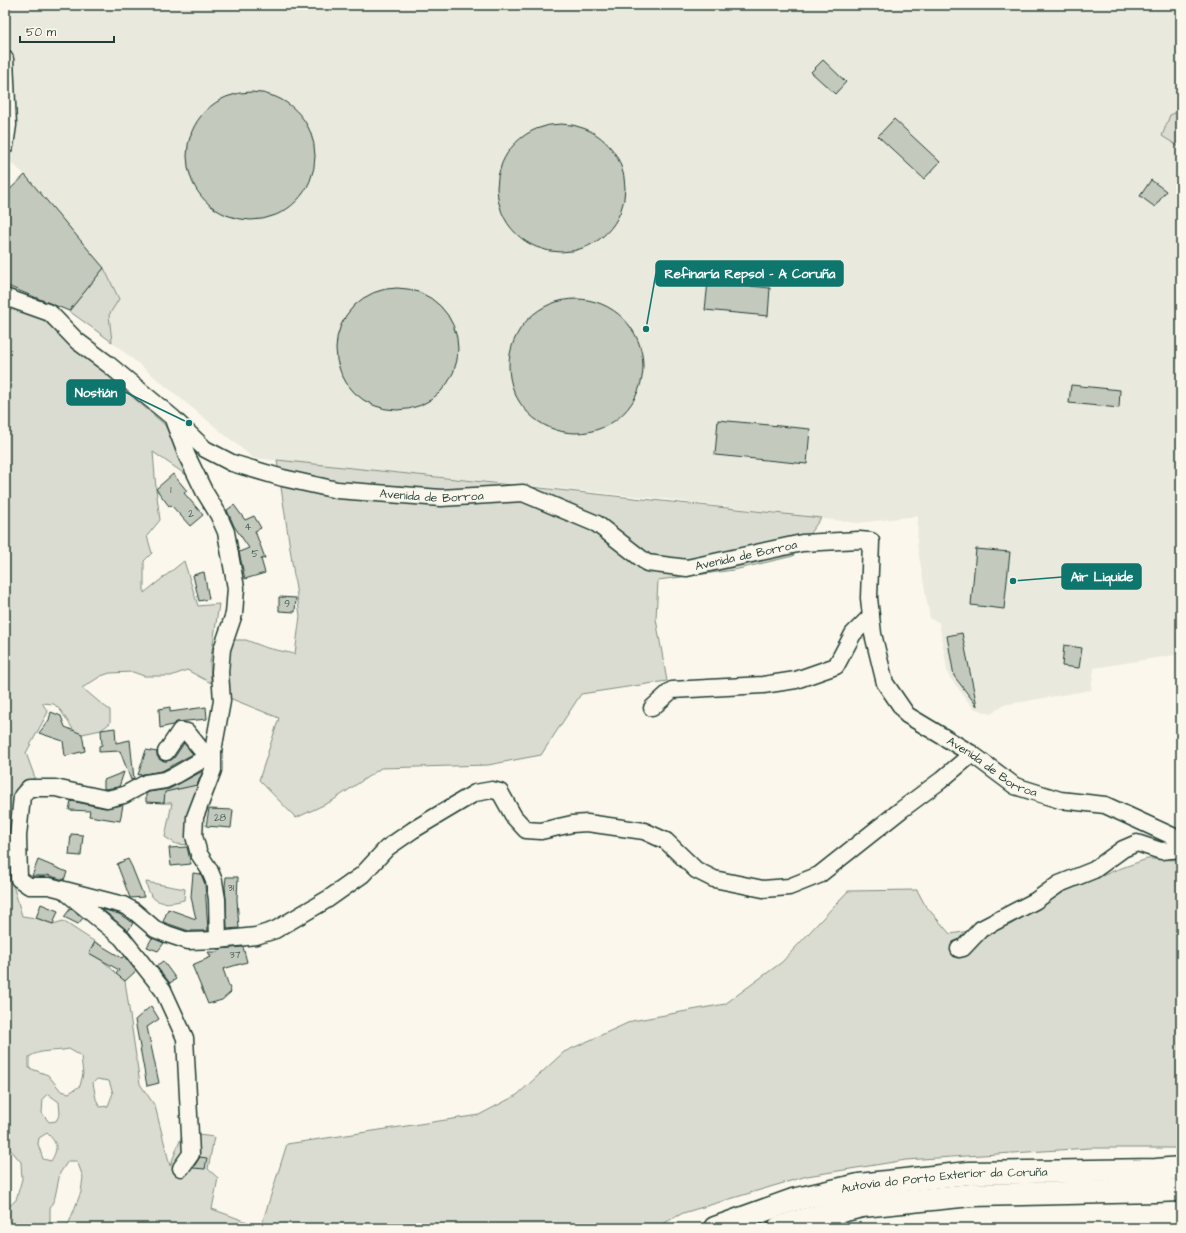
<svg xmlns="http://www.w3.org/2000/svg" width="1186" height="1233" font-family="'Architects Daughter',sans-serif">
	<rect width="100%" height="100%" fill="#fbf7ec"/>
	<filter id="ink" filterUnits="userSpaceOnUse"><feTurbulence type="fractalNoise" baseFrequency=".025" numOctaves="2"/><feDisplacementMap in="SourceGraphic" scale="8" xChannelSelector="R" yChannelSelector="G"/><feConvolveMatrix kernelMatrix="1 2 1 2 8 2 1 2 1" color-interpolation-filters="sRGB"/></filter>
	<g filter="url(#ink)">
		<path fill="#eae9de" d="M 5,5 L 1181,5 L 1181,654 L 1094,668 L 1091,690 L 1003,705 L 991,714 L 973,708 L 948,675 L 939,622 L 930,619 L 917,544 L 918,516 L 857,523 L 664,499 L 253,458 L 112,342 L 109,315 L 119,299 L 104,268 L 25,175 L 5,157 Z"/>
		<g fill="#dbdcd1" stroke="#7d8c82" fill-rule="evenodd">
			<path d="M 1180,111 L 1181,112 L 1181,148 L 1162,136 L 1170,115 Z"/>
			<path d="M 104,268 L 119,299 L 109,315 L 112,342 L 69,311 Z"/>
			<path d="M 5,305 L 24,311 L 42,319 L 165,425 L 192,479 L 153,452 L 156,489 L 160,520 L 147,536 L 152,553 L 144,561 L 144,593 L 184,561 L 198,606 L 219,604 L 210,663 L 211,683 L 187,670 L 171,676 L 144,676 L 133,672 L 110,673 L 101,676 L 82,688 C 92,695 100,704 110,710 L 110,723 L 101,730 L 82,734 L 75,732 L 61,711 L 54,704 L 42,703 L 48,712 L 26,753 L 35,778 L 19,784 L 11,878 L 22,916 L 36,918 L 53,924 L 63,921 L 95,942 L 89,953 L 103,961 L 125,981 L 140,1084 L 155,1106 L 170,1166 L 183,1133 L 214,1137 L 208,1169 L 218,1178 L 212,1209 L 261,1227 L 287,1144 L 479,1115 L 517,1095 L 564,1052 L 632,1021 L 725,1004 L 782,962 L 848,891 L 917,890 L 925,905 L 950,934 L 1010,925 L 1064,892 L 1116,870 L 1147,859 L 1181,860 L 1181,1148 L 1089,1148 L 906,1160 L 807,1176 L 683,1213 L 655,1228 L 67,1228 L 81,1192 L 83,1177 L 77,1161 L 68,1161 L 60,1173 L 55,1197 L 50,1208 L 50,1222 L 55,1228 L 5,1228 L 5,1210 L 16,1200 L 22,1179 L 21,1162 L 10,1149 L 5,1150 ZM 69,1049 L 81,1056 L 83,1074 L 80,1086 L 69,1093 L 61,1091 L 48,1075 L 29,1068 L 29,1057 C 40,1049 56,1052 69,1049 ZM 97,1079 L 109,1081 L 113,1093 L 108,1106 L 100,1107 L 96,1099 L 93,1083 ZM 48,1094 L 59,1102 L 60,1114 L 56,1121 L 49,1122 L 42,1113 L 43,1098 ZM 47,1133 C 57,1143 59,1148 51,1161 L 43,1159 L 38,1144 L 39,1138 Z"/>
			<path d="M 277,460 L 821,518 L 793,556 L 734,570 L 658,580 L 656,619 L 667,681 L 581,694 L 541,755 L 488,765 L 381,768 L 332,801 L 296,818 L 259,780 L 279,718 L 227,697 L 226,661 L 230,640 L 246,640 L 267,648 L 295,654 L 300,616 Z"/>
			<path d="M 181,778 L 181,788 L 195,785 L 202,786 L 191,845 L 176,844 L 165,837 L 172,803 L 164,803 L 165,783 Z"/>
			<path d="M 146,882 L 185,889 L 184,900 C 165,905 150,905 146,882 Z"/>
		</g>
		<g fill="#c4c9be" stroke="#1f3d34">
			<path d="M 823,60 L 846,82 L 835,94 L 811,72 Z"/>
			<circle cx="251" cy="156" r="64"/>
			<path d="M 894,119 L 940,162 L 924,179 L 878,136 Z"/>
			<circle cx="561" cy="188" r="64"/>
			<path d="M 25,175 L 104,268 L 69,311 L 5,285 L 5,194 Z"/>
			<path d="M 1151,180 L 1166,191 L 1155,207 L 1140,196 Z"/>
			<path d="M 708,282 L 770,288 L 768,316 L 705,310 Z"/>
			<circle cx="397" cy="349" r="61"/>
			<circle cx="576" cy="366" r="67"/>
			<path d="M 1071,385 L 1120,390 L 1119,408 L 1069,403 Z"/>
			<path d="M 718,420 L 810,429 L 807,464 L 715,455 Z"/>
			<path d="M 173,474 L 187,491 L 184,493 L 203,515 L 190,526 L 171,505 L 169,506 L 156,489 Z"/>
			<path d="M 234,505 L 245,520 L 254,516 L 261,528 L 255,531 L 265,558 L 261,559 L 265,573 L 245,579 L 239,552 L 249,548 L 234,526 L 227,510 Z"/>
			<path d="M 976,549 L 1010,552 L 1004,609 L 971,605 Z"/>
			<path d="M 204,572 L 209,599 L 199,601 L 193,575 Z"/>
			<path d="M 279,597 L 296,598 L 295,612 L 279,611 Z"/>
			<path d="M 962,633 L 977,706 L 954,676 L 947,636 Z"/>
			<path d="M 1064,645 L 1082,648 L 1079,668 L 1062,666 Z"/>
			<path d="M 170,707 L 170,712 L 206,707 L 207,719 L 177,722 L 172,725 L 160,728 L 159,709 Z"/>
			<path d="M 51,712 L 61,716 L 65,727 L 82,734 L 85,751 L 65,756 L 63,741 L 39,733 L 49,720 Z"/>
			<path d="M 115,728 L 116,743 L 130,740 L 134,779 L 131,780 L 120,751 L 99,752 L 99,746 L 102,745 L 101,730 Z"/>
			<path d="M 184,743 L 193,754 L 162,771 L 138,775 L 146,750 L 157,752 L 157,756 L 160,760 L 166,761 L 171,760 L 174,758 Z"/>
			<path d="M 203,771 L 197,785 L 165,792 L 164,803 L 146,802 L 146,794 L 149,792 L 169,789 Z"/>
			<path d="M 124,772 L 119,787 L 104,789 L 104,780 Z"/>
			<path d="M 71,801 L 105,808 L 123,805 L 120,821 L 89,816 L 90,811 L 69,810 Z"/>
			<path d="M 209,809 L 233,810 L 231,828 L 206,826 Z"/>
			<path d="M 71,834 L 83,835 L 81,856 L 69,855 Z"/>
			<path d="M 187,847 L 191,864 L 171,866 L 169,848 Z"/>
			<path d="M 128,859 L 132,867 L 144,897 L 130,898 L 117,864 Z"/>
			<path d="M 38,860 L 67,872 L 64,880 L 47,875 L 46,876 L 32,876 Z"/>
			<path d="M 193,873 L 201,874 L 205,884 L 208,931 L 189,931 L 163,922 L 168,909 L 196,919 L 191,897 Z"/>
			<path d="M 226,877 L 238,877 L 237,899 L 239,928 L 227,929 L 226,899 L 225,887 Z"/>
			<path d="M 41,904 L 58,911 L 53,924 L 36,918 Z"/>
			<path d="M 70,909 L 73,910 L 83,918 L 78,924 L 64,917 Z"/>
			<path d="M 102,909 L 119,914 L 133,923 L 128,931 Z"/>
			<path d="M 152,938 L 164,943 L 158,951 L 147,947 Z"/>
			<path d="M 95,942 L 122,958 L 124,956 L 136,971 L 125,981 L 116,974 L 119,970 L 89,953 Z"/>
			<path d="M 243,947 L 247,962 L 223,969 L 231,992 L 222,1000 L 208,1004 L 192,965 L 211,957 L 208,952 L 218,952 L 219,949 Z"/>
			<path d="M 163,961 L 176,979 L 170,983 L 156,966 Z"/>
			<path d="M 151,1006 L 159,1019 L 147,1027 L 159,1083 L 147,1086 L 135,1020 Z"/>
			<path d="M 200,1157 L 207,1158 L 205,1169 L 193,1168 Z"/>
		</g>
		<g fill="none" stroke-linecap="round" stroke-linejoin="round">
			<g stroke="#1f3d34" stroke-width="19">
				<g id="minor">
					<path d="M 5,59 L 8,125 L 5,146"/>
					<path id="s1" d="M 5,297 L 50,313 L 77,341 L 108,364 L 173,418 L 205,449 L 232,463 L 283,478 L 337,490 L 441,498 L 523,493 L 597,524 L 647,563 L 687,568 L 802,543 L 859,540 L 871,541 L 869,598 L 873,634 L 885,683 L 907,715 L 972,754 L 1015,786 L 1060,800 L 1105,805 L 1181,840"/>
					<path d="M 174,422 L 187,456 L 204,491 L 218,514 L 226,532 L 236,588 L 234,614 L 222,649 L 220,672 L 222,701 L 213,751 L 213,770 L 195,817 L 194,836 L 199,854 L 209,869 L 214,881 L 217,899 L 218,940"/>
					<path d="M 652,708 L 672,690 L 763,685 L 796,680 L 836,666 L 853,634 L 871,616"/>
					<path d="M 213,751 L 207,757 L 176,775 L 165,780 L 146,783 L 124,795 L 107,799 L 55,788 L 29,788 L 22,796 L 18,836 L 19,879 L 29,886 L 49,886 L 123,905 L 134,911 L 155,929 L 167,934 L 188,941 L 218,940 L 256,936 L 275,930 L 328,899 L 362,875 L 387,848 L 413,830 L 475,793 L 492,790 L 500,792 L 514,817 L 526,830 L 541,831 L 572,824 L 587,823 L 644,831 L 666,841 L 696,870 L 714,879 L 763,889 L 789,887 L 819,875 L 901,810 L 940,781 L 972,754"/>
					<path d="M 166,752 L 180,731 L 187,732 L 207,757"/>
					<path d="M 67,893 L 122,938 L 163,990 L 185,1038 L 191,1154 L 181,1168"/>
					<path d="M 959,949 L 963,948 L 981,929 L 1035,901 L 1059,884 L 1094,870 L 1123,849 L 1137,843 L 1161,851 L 1181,849"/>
				</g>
			</g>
			<g stroke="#1f3d34" stroke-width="25">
				<g id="highway">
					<path id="s2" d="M 715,1228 L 793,1200 L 859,1185 L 969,1173 L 1156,1170 L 1181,1168"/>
					<path d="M 779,1228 L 799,1221 L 862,1206 L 971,1195 L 1157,1191 L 1181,1190"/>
				</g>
			</g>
			<use href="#minor" stroke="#fbf7ec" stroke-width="16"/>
			<use href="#highway" stroke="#fbf7ec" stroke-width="22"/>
		</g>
	</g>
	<g text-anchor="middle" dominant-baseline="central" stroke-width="3" stroke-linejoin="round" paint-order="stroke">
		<g font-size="10" fill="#486056">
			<text x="171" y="490">1</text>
			<text x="191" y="514">2</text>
			<text x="248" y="527">4</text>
			<text x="255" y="554">5</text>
			<text x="287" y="604">9</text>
			<text x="220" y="818">28</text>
			<text x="231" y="888">31</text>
			<text x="235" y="955">37</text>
		</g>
		<g font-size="12" fill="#1f3d34" stroke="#fbf7ec">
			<text stroke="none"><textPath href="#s1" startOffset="488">Avenida de Borroa</textPath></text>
			<text stroke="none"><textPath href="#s1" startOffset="824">Avenida de Borroa</textPath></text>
			<text stroke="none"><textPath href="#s1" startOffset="1233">Avenida de Borroa</textPath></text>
			<text stroke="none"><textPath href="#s2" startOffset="236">Autovía do Porto Exterior da Coruña</textPath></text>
		</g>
	</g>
	<path fill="none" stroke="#0f766e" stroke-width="1.5" d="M646 329L656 273M189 423L125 392M1013 581L1062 577"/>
	<g fill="#0f766e" stroke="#fbf7ec" stroke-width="1.5">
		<circle cx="646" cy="329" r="4"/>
		<circle cx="189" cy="423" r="4"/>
		<circle cx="1013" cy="581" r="4"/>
	</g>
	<g fill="#0f766e" stroke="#0f766e" stroke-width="1.5">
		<rect x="656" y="261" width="187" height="25" rx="4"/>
		<rect x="67" y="380" width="58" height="25" rx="4"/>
		<rect x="1062" y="564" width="79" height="25" rx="4"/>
	</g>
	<g font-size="13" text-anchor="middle" font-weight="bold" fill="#fff">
		<text x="750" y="278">Refinaría Repsol - A Coruña</text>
		<text x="96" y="397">Nostián</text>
		<text x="1102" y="581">Air Liquide</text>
	</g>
	<rect width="1186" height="1233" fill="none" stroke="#fbf7ec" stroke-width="20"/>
	<rect x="10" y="10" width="1166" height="1213" fill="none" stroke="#1f3d34" stroke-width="1.5" filter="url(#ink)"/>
	<path d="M20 36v6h94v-6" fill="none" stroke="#1f3d34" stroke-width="2"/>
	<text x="26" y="36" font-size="12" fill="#1f3d34" stroke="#fbf7ec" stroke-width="3" paint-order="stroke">50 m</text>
</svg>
